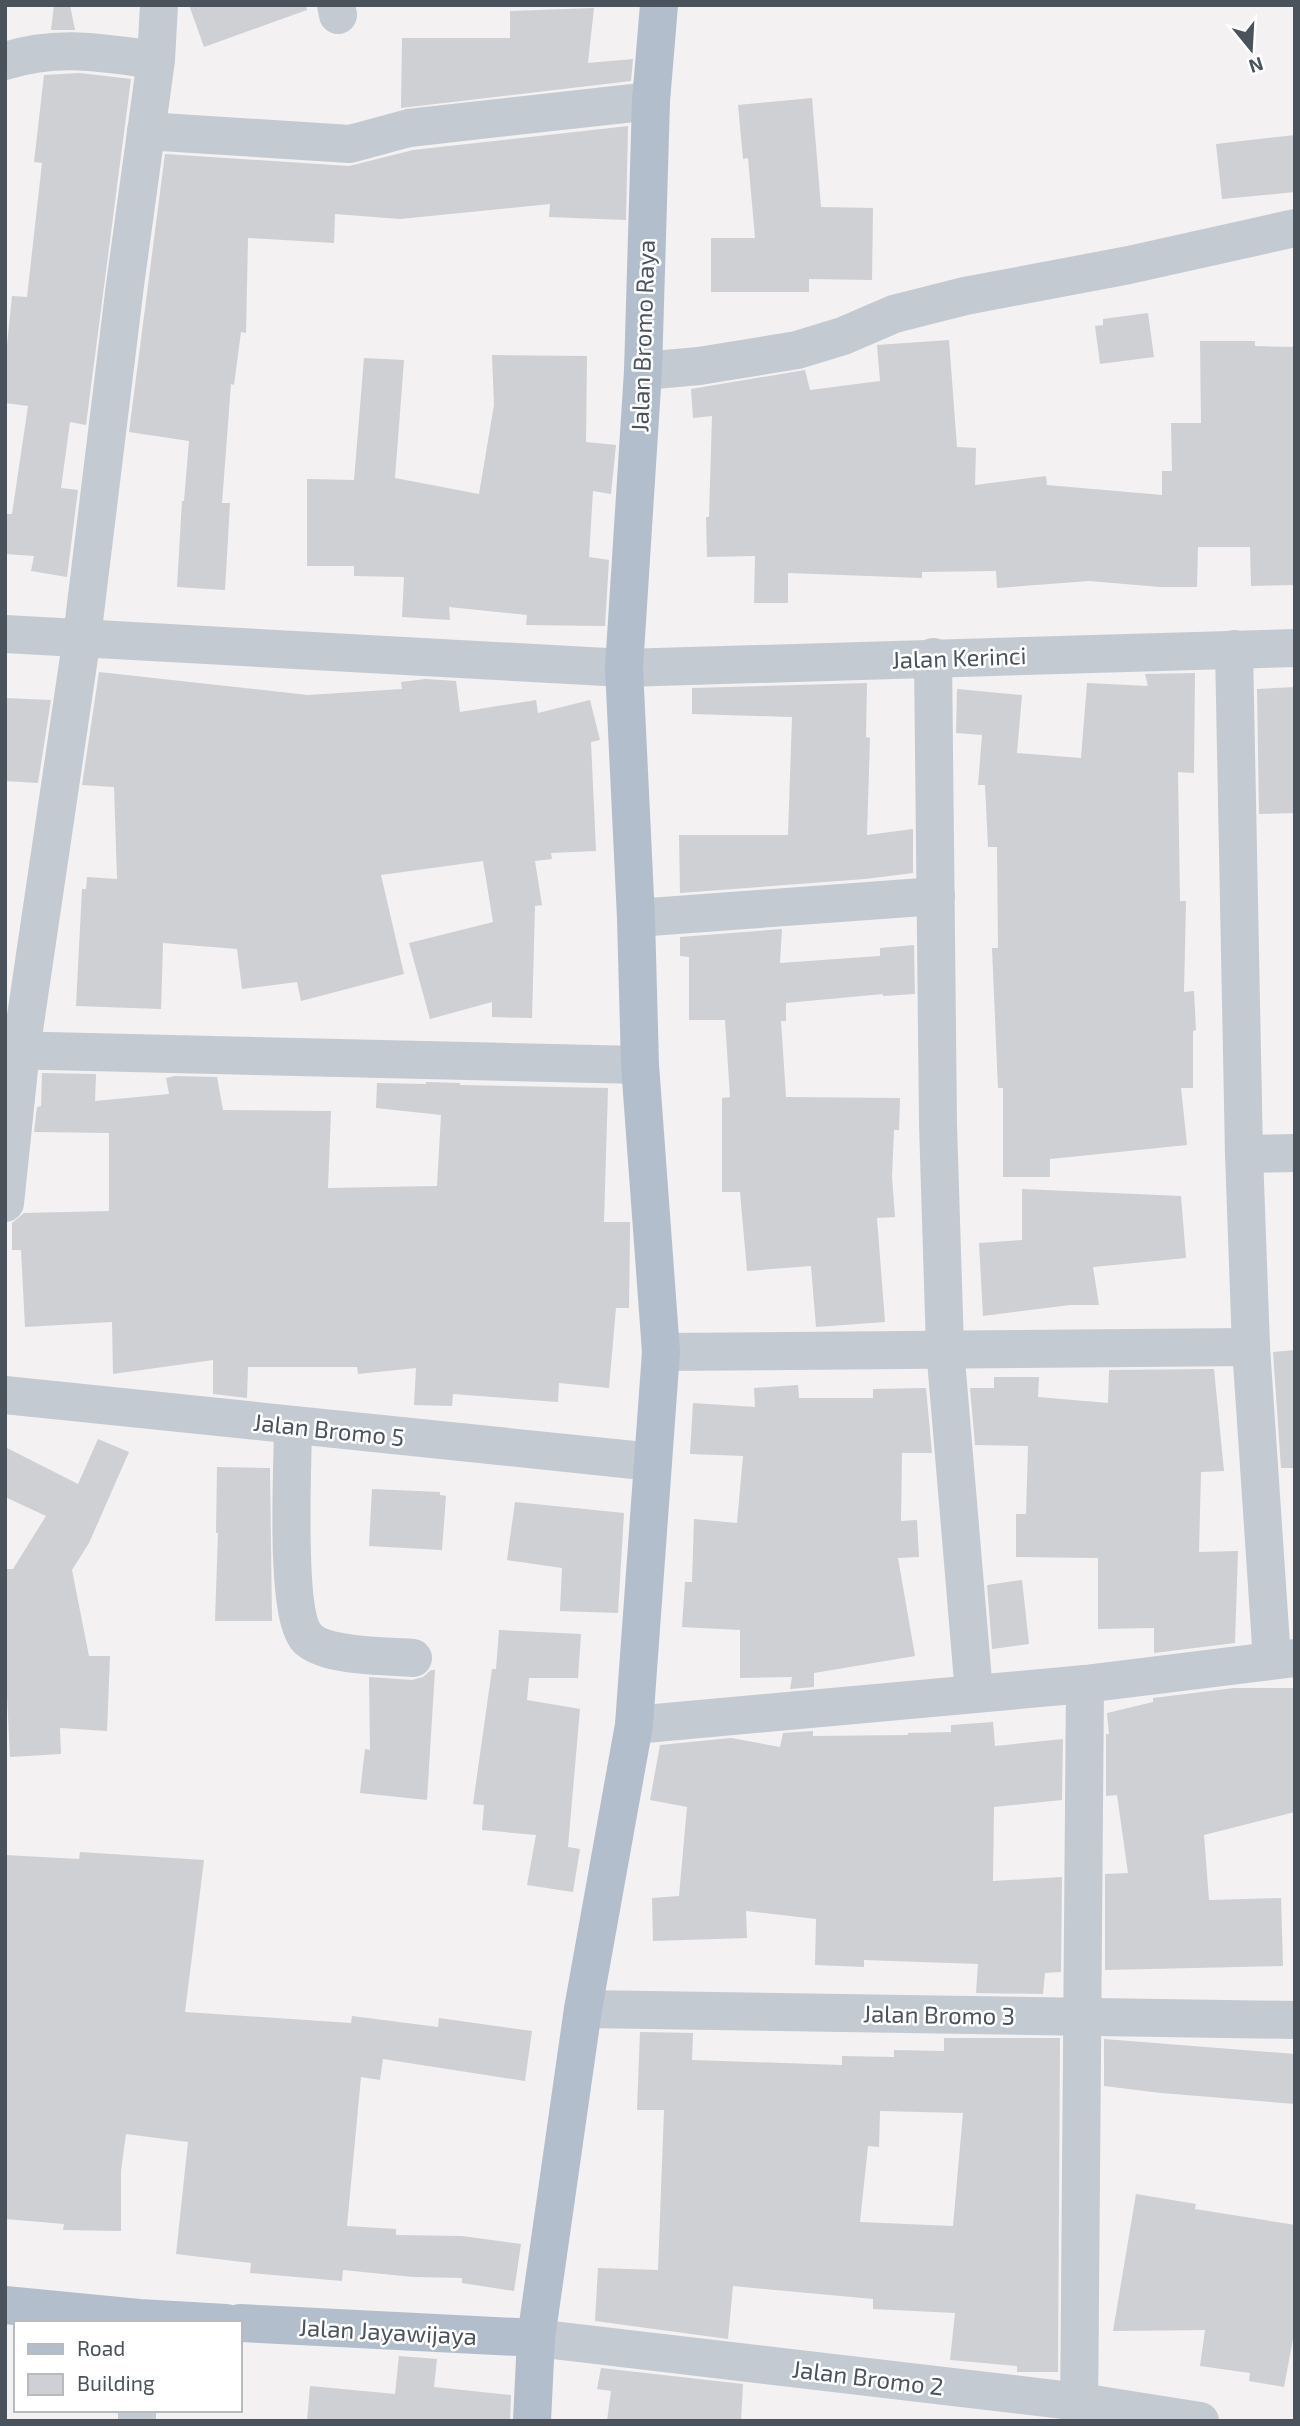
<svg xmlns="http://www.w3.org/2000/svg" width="1300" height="2426" font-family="'Exo 2',sans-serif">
	<rect width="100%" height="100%" fill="#f3f1f1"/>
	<g fill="#ced0d4" fill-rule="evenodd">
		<path d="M 54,5 L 70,5 L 75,30 L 51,30 Z"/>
		<path d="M 189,5 L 306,5 L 307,10 L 204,47 Z"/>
		<path d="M 594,8 L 588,63 L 633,59 L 631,81 L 401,108 L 402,38 L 510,38 L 510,11 Z"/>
		<path d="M 80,73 L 131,79 L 86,425 L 70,422 L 61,488 L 78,490 L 67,577 L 31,571 L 34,556 L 5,554 L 5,514 L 12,514 L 28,406 L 5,403 L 5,364 L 12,296 L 27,297 L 42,163 L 34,162 L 44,75 Z"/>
		<path d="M 812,98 L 821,207 L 873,208 L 872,280 L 809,279 L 809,292 L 711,292 L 711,238 L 755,238 L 748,158 L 743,159 L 738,105 Z"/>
		<path d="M 628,126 L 626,220 L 549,217 L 550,204 L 400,219 L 335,214 L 334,243 L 248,238 L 246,333 L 241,332 L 234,385 L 231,384 L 222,503 L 230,503 L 225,590 L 177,587 L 182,501 L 184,501 L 189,441 L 129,432 L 165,154 L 349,166 L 413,150 Z"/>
		<path d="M 1295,135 L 1295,192 L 1222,199 L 1216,144 Z"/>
		<path d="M 1148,313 L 1154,357 L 1100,364 L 1095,326 L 1103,325 L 1103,319 Z"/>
		<path d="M 949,340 L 957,447 L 976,448 L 975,485 L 1046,476 L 1047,485 L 1162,495 L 1162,471 L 1172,471 L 1171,423 L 1201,423 L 1200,341 L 1255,341 L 1255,346 L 1295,347 L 1295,585 L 1251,586 L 1250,547 L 1198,547 L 1197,587 L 1160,587 L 1089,581 L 997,588 L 996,571 L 922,572 L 922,578 L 788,573 L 788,603 L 754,603 L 755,556 L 707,557 L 706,517 L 709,517 L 712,416 L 693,418 L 691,389 L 805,370 L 810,390 L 880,381 L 877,345 Z"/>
		<path d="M 492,355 L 587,356 L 586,442 L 616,445 L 611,494 L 593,491 L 589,557 L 609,560 L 605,626 L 526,625 L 527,615 L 449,607 L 450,620 L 402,617 L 404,577 L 354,576 L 354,566 L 307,566 L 307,479 L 354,480 L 364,358 L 404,360 L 395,478 L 479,494 L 494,405 Z"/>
		<path d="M 99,672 L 308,695 L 402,689 L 401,682 L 426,679 L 456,681 L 460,712 L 536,700 L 538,713 L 590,700 L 600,740 L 591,742 L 596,851 L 551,853 L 552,859 L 535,861 L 542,905 L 535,906 L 532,1018 L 492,1017 L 492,1002 L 430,1019 L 409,943 L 493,922 L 483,861 L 381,875 L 404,974 L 301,1001 L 297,982 L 242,989 L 237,949 L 163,943 L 161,1009 L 76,1006 L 82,889 L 86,889 L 87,877 L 117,879 L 114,787 L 82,785 Z"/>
		<path d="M 1195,673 L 1194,773 L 1178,772 L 1180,901 L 1186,901 L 1184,992 L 1194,991 L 1196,1030 L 1193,1031 L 1193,1088 L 1181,1088 L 1187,1145 L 1050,1159 L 1050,1177 L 1003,1177 L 1003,1088 L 998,1088 L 992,948 L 998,948 L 997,847 L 988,847 L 985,785 L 978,785 L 982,735 L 956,733 L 957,689 L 1022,695 L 1017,753 L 1081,758 L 1087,683 L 1148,686 L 1145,674 Z"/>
		<path d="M 867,683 L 866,737 L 870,738 L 867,835 L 913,829 L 913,873 L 865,879 L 680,893 L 679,835 L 788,835 L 792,717 L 692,714 L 692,688 Z"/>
		<path d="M 1295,687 L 1295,813 L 1259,814 L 1257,689 Z"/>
		<path d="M 5,698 L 51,700 L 38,783 L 5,781 Z"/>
		<path d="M 782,929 L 780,963 L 880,956 L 880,948 L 914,945 L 915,994 L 883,996 L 883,994 L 786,1003 L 786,1021 L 781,1021 L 786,1097 L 900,1098 L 899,1130 L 894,1130 L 892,1177 L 895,1217 L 877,1218 L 885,1322 L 816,1327 L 811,1266 L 747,1271 L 740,1192 L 722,1192 L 722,1098 L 730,1097 L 725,1020 L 689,1020 L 689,957 L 680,956 L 680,937 Z"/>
		<path d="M 42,1073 L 96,1074 L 95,1101 L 169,1094 L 166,1078 L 175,1076 L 217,1077 L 223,1110 L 331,1111 L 328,1188 L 437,1186 L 441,1115 L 376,1108 L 377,1083 L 426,1084 L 426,1082 L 460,1083 L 460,1085 L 608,1088 L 604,1222 L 630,1222 L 630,1233 L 629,1308 L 616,1308 L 609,1388 L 559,1383 L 558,1402 L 453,1394 L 452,1406 L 414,1405 L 416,1368 L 358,1374 L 357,1367 L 248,1367 L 247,1398 L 213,1394 L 213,1360 L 113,1374 L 112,1322 L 25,1327 L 21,1250 L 12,1250 L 12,1223 L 24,1213 L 109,1211 L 109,1133 L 34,1132 L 37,1107 L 41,1106 Z"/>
		<path d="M 1022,1189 L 1181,1196 L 1186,1258 L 1093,1267 L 1099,1305 L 1070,1305 L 983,1316 L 979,1243 L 1022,1240 Z"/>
		<path d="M 1295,1350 L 1295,1468 L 1281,1468 L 1273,1352 Z"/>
		<path d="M 1214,1369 L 1224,1471 L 1201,1472 L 1199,1552 L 1238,1551 L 1235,1643 L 1154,1653 L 1154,1628 L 1098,1629 L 1098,1558 L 1016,1557 L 1016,1514 L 1026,1514 L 1028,1446 L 975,1445 L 970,1388 L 994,1388 L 994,1377 L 1039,1377 L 1038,1397 L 1108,1403 L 1109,1370 Z"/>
		<path d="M 798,1385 L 799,1398 L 873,1398 L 873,1389 L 926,1388 L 932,1453 L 902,1453 L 901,1521 L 917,1520 L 919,1557 L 898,1558 L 915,1656 L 814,1673 L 814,1687 L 790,1689 L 792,1677 L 740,1678 L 740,1630 L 682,1627 L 685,1582 L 692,1582 L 694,1519 L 737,1523 L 743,1456 L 690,1454 L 693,1403 L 755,1407 L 754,1388 Z"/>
		<path d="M 98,1439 L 129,1452 L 89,1543 L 72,1570 L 89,1656 L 110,1656 L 107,1731 L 60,1728 L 61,1754 L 10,1757 L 7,1695 L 5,1695 L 5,1569 L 13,1569 L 46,1516 L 5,1497 L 5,1447 L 78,1484 Z"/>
		<path d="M 217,1467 L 270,1468 L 272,1621 L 215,1621 L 218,1533 L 216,1533 Z"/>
		<path d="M 372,1489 L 440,1492 L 440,1495 L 446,1496 L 442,1550 L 369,1546 Z"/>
		<path d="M 515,1502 L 624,1513 L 618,1613 L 560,1611 L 562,1568 L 507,1560 Z"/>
		<path d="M 1022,1580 L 1029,1644 L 992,1649 L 987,1585 Z"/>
		<path d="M 499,1630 L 581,1634 L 578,1678 L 529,1678 L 527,1700 L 580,1709 L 568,1847 L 580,1849 L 573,1892 L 527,1885 L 536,1835 L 482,1830 L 484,1805 L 473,1804 L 492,1669 L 496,1669 Z"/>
		<path d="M 431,1670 L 435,1670 L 427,1800 L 360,1793 L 365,1749 L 370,1750 L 369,1677 L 412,1680 L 423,1677 Z"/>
		<path d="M 1234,1688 L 1295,1688 L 1295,1812 L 1204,1835 L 1209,1900 L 1281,1898 L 1283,1966 L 1105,1970 L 1105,1874 L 1128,1873 L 1117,1795 L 1106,1796 L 1106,1734 L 1109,1734 L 1107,1713 L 1153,1702 L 1153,1698 Z"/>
		<path d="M 993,1722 L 995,1746 L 1063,1739 L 1062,1800 L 994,1807 L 993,1881 L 1062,1877 L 1061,1972 L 1045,1973 L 1043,1994 L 976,1993 L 978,1964 L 864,1960 L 864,1967 L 815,1965 L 816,1919 L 746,1911 L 747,1938 L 653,1941 L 652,1898 L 679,1896 L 687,1807 L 650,1800 L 660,1745 L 731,1738 L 780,1747 L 783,1733 L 813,1731 L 813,1736 L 908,1735 L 908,1733 L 951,1732 L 951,1725 Z"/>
		<path d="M 80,1852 L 204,1860 L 185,2012 L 351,2023 L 352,2016 L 438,2027 L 439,2018 L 532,2031 L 525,2081 L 383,2059 L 380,2080 L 361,2077 L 347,2226 L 396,2229 L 396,2235 L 462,2236 L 521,2244 L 514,2291 L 462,2283 L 462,2278 L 413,2277 L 343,2270 L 342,2281 L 250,2273 L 251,2263 L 176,2254 L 188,2142 L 126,2134 L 121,2171 L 121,2231 L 63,2230 L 64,2224 L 5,2219 L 5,1855 L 79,1859 Z"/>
		<path d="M 640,2032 L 693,2033 L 692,2060 L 842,2065 L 842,2056 L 894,2057 L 894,2050 L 944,2051 L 944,2038 L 1060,2038 L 1058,2372 L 1017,2372 L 1017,2366 L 950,2360 L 955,2313 L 873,2309 L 873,2299 L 733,2286 L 728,2339 L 595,2321 L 598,2268 L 658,2270 L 664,2110 L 637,2110 ZM 880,2111 L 963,2113 L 953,2226 L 860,2222 L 868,2146 L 879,2147 Z"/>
		<path d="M 1104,2039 L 1295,2054 L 1295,2104 L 1161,2093 L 1104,2086 Z"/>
		<path d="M 1136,2194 L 1196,2204 L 1195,2209 L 1295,2225 L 1295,2328 L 1284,2387 L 1249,2381 L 1250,2373 L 1200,2366 L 1205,2330 L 1113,2331 Z"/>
		<path d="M 399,2356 L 437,2359 L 434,2387 L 511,2395 L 510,2421 L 307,2421 L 310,2386 L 395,2394 Z"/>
		<path d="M 601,2368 L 743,2384 L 741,2421 L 607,2421 L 611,2391 L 597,2389 Z"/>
	</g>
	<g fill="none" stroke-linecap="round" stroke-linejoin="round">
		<g stroke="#c3cad1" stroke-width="38">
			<path d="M 336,5 L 338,15"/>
			<path d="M 5,61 C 59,44 102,53 156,60"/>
			<path d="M 146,131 L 350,144 L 409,128 L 651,101"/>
			<path d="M 643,371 L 699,366 L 797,350 L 843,336 L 894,314 L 965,296 L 1129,265 L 1295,228"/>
			<path d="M 5,634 L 624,668 L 1295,648"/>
			<path d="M 1234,649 L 1244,1154 L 1251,1347 L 1272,1660"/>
			<path d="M 933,657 L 938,1124 L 945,1348 L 974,1693"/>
			<path d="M 636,918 L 936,896"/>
			<path d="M 5,1050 L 640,1065"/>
			<path d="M 1244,1154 L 1295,1153"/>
			<path d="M 5,1203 L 21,1050 L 82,637 L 125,285 L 156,60 L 159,5"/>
			<path d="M 661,1352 L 1251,1347"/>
			<path d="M 5,1395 L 653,1462"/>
			<path d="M 293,1425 C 293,1464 284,1615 308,1639 C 327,1657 387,1656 413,1658"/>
			<path d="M 634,1725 L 1085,1684 L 1295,1658"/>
			<path d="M 583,2009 L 1295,2020"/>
			<path d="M 536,2338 L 1080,2402 L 1200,2421"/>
			<path d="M 137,2421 L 137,2410"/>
			<path d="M 1079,2421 L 1085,1684"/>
		</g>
		<g stroke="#b3becc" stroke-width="38">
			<path d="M 5,2305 L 139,2318 L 226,2323"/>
			<path d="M 240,2323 L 536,2338"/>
			<path d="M 532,2421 L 536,2338 L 583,2009 L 634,1725 L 661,1352 L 640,1065 L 636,918 L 624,668 L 643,371 L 651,101 L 659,5"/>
		</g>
	</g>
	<g text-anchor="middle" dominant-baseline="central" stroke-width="5" stroke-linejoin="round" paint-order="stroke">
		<g font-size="24" fill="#4a535c" stroke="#fff">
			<text transform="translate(642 336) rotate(-88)">Jalan Bromo Raya</text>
			<text transform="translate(959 657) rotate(-2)">Jalan Kerinci</text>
			<text transform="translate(329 1429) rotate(6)">Jalan Bromo 5</text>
			<text transform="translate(939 2014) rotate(1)">Jalan Bromo 3</text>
			<text transform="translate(388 2331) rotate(3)">Jalan Jayawijaya</text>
			<text transform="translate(868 2377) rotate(7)">Jalan Bromo 2</text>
		</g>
	</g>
	<rect width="1300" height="2426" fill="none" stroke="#4a535c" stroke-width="14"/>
	<rect x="14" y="2321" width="228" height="91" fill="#ffffff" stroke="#b7babe" stroke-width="2"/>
	<rect x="28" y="2344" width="35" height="10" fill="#b3becc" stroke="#b7babe" stroke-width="2"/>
	<text x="77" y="2356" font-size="21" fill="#4a535c">Road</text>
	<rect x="28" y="2374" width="35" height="21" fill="#ced0d4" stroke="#b7babe" stroke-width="2"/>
	<text x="77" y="2391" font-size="21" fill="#4a535c">Building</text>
	<g transform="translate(1251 49) rotate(162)" stroke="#ffffff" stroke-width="5" paint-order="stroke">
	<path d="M0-5L12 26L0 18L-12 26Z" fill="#4a535c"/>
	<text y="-10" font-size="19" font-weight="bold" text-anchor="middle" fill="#4a535c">N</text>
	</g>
</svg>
